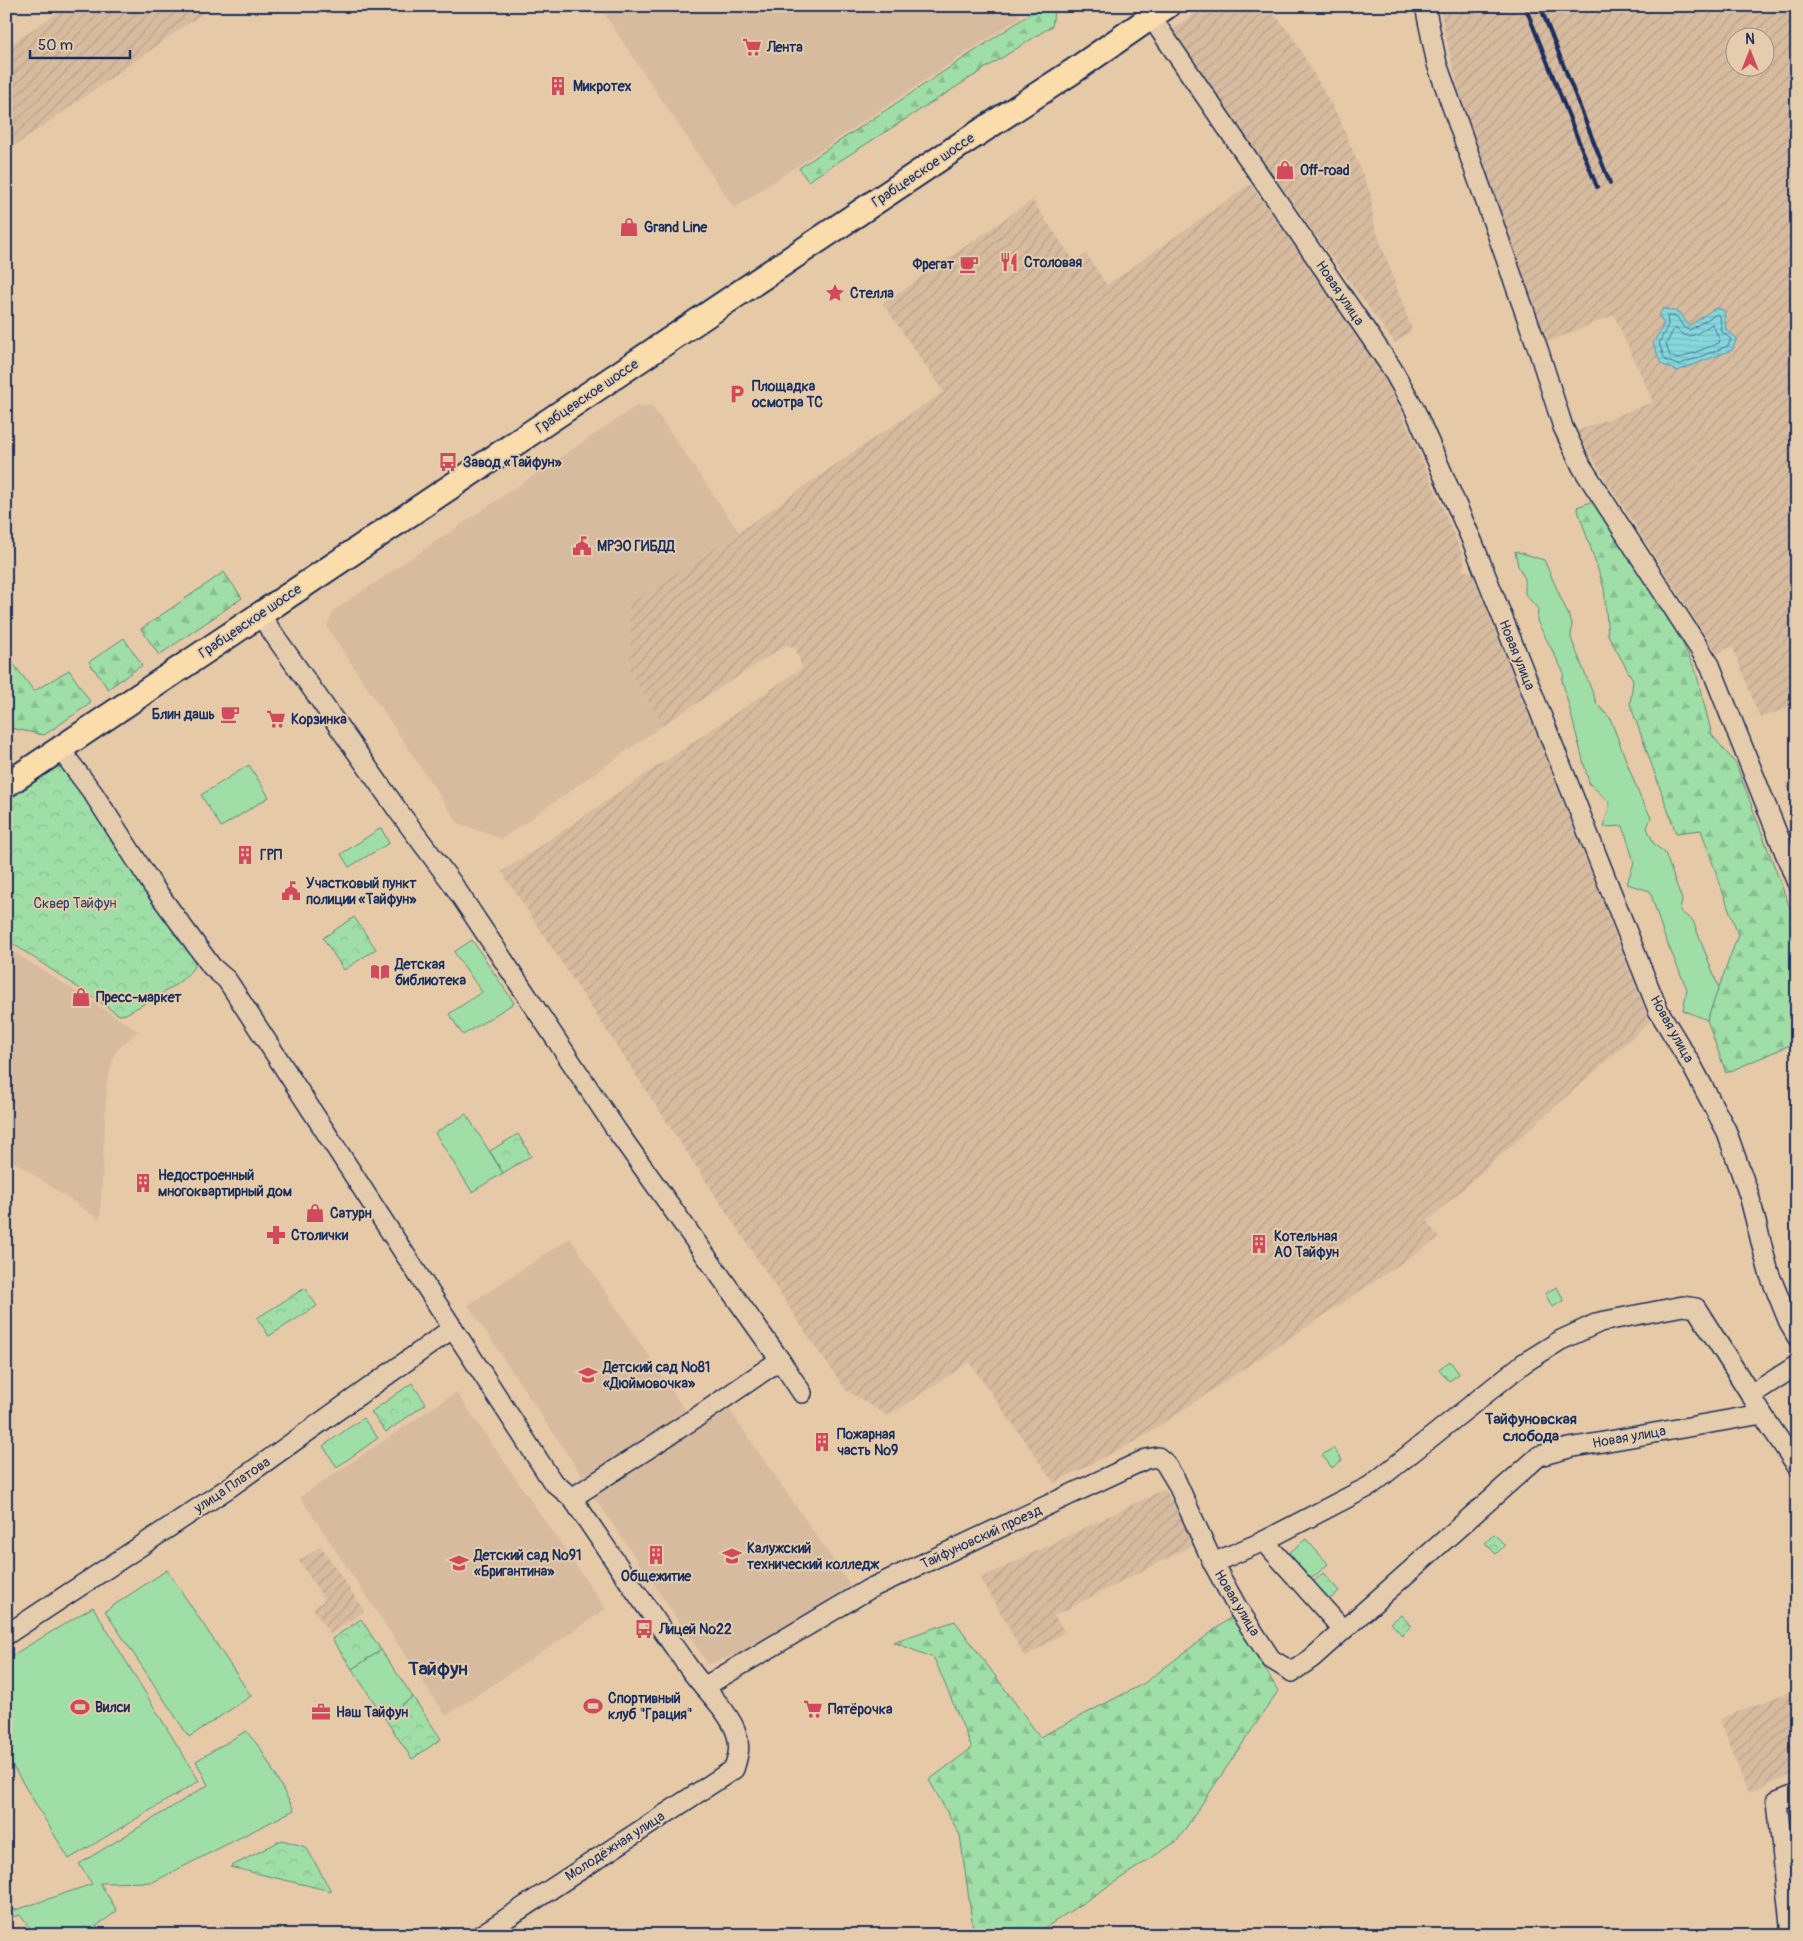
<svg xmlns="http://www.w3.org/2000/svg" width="1803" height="1941" font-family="Pangolin,sans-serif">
	<defs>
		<pattern id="industrial-furrows" width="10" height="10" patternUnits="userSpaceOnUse" patternTransform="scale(1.25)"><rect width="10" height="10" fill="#d7bb9f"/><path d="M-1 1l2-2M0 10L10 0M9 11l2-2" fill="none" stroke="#b8a18b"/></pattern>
		<pattern id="forest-firs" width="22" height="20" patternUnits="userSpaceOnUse" patternTransform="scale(1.25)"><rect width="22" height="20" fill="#9fdea6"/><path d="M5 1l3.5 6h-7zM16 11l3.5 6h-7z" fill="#88bf91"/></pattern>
		<pattern id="park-crowns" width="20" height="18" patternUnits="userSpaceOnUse" patternTransform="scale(1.25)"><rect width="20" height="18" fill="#9fdea6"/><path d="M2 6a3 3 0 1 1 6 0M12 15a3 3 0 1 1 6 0" fill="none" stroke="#88bf91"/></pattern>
		<pattern id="water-rules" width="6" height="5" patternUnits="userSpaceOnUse" patternTransform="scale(1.25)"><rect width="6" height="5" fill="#86d8dd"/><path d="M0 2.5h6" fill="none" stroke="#73bac0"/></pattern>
	</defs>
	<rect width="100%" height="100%" fill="#e6c9a7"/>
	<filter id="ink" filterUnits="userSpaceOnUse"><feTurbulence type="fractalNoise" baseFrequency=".02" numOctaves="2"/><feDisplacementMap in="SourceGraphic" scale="10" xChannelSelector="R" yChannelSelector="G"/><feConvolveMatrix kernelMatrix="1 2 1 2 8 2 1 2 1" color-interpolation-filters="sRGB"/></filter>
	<g filter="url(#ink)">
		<g fill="#d7bb9f">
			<path d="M 599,6 L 1013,6 L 1020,17 L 734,208 Z"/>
			<path d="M 652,406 L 739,532 L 629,605 L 630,673 L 663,725 L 502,839 L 458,823 L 327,627 L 333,611 L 635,407 Z"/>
			<path d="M 6,947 L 138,1031 L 115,1052 L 107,1081 L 100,1220 L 6,1156 Z"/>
			<path d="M 570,1238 L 688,1415 L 586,1482 L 468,1305 Z"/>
			<path d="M 456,1392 L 606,1609 L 446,1716 L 300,1497 Z"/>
			<path d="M 726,1405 L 851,1586 L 747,1652 L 708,1664 L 593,1495 Z"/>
			<path d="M 356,1925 L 363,1935 L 342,1935 Z"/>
		</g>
		<g fill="url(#industrial-furrows)" fill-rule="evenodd">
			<path d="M 67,6 L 213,6 L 6,152 L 6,48 Z"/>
			<path d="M 1206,6 L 1268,6 L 1294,39 L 1339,118 L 1371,195 L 1373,222 L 1412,330 L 1395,343 L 1320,242 L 1171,30 Z"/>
			<path d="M 1439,6 L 1797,6 L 1797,704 L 1760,718 L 1732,646 L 1717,654 L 1596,464 L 1577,431 L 1653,402 L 1614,315 L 1548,342 L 1463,109 ZM 1736,38 L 1766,38 L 1766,68 L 1736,68 Z"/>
			<path d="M 1250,184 L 1332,298 L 1388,381 L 1464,558 L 1463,571 L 1475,572 L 1475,580 L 1650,1022 L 1427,1221 L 1439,1238 L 1138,1440 L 1054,1483 L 969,1362 L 888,1416 L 846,1390 L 814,1345 L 502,872 L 802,668 L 795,647 L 786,645 L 663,725 L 630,673 L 629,604 L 739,532 L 865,444 L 944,392 L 883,304 L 1032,200 L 1074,261 L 1086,254 L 1107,285 Z"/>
			<path d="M 1797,778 L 1797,812 L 1785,782 Z"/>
			<path d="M 1165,1489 L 1195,1544 L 1054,1616 L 1065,1632 L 1025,1657 L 981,1578 Z"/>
			<path d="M 321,1546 L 364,1611 L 330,1634 L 313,1609 L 325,1600 L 299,1561 Z"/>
			<path d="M 1797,1689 L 1797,1772 L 1748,1793 L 1720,1719 Z"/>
		</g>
		<g fill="#9fdea6" stroke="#5d8682">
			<path d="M 1515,551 L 1544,560 L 1572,623 L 1571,638 L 1597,704 L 1610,718 L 1640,797 L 1651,817 L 1647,828 L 1654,844 L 1665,853 L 1682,900 L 1680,911 L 1693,921 L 1719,988 L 1707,1020 L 1683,1010 L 1687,989 L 1663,933 L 1650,891 L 1627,884 L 1634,862 L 1623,826 L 1604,827 L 1610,803 L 1589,783 L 1562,680 L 1564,673 L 1537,621 L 1538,609 L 1525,594 L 1525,579 L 1518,566 Z"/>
			<path d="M 249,765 L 269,797 L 221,827 L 201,795 Z"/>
			<path d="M 381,828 L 389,843 L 349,867 L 341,854 Z"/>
			<path d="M 472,940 L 514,1003 L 463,1035 L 449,1014 L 482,992 L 454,952 Z"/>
			<path d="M 466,1114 L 503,1173 L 472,1192 L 435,1133 Z"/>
			<path d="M 1450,1361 L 1459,1374 L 1449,1381 L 1439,1369 Z"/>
			<path d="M 363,1418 L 378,1438 L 337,1467 L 323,1446 Z"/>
			<path d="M 1306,1539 L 1328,1564 L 1311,1579 L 1289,1553 Z"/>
			<path d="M 167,1570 L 251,1696 L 189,1737 L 105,1611 Z"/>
			<path d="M 93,1607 L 199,1781 L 69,1859 L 6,1755 L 6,1659 Z"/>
			<path d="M 381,1650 L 413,1697 L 384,1717 L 352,1669 Z"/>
			<path d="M 246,1731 L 261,1749 L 294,1810 L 153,1882 L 100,1883 L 117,1911 L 84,1935 L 35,1935 L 20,1915 L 6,1918 L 6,1912 L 19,1909 L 92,1884 L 79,1864 L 208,1785 L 196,1761 Z"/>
		</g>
		<g fill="url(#forest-firs)" stroke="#5d8682">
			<path d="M 1042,6 L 1050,6 L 1054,12 L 1052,26 L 808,181 L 799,168 Z"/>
			<path d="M 1597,500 L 1673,623 L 1696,672 L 1712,735 L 1736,764 L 1797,927 L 1797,1042 L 1726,1073 L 1707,1020 L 1738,935 L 1701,830 L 1676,833 L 1630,704 L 1633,680 L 1608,635 L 1604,588 L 1577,507 Z"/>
			<path d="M 224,572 L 242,598 L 159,655 L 141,629 Z"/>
			<path d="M 124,638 L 142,665 L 108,689 L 89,662 Z"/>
			<path d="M 6,654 L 34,691 L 69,670 L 91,703 L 44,735 L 6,727 Z"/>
			<path d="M 1234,1615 L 1278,1691 L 1177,1841 L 1034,1935 L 974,1935 L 960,1835 L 929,1780 L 972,1748 L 934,1658 L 893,1642 L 955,1621 L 1040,1737 L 1143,1684 Z"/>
		</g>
		<g fill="url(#park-crowns)" stroke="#5d8682">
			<path d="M 54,767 L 63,767 L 74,775 L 194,958 L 195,965 C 184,985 146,1002 126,1014 L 119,1015 L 6,939 L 6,799 Z"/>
			<path d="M 354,917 L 376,949 L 344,970 L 323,938 Z"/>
			<path d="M 518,1134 L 531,1156 L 503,1173 L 490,1151 Z"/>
			<path d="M 1557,1287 L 1564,1301 L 1552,1307 L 1545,1293 Z"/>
			<path d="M 305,1288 L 317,1306 L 269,1336 L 257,1318 Z"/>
			<path d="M 412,1383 L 426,1404 L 386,1432 L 371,1412 Z"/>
			<path d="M 1333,1448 L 1342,1460 L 1332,1468 L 1322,1455 Z"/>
			<path d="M 1494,1534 L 1505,1545 L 1496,1554 L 1485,1543 Z"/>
			<path d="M 1323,1573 L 1339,1591 L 1328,1601 L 1313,1582 Z"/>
			<path d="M 1401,1615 L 1411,1626 L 1402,1635 L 1391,1623 Z"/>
			<path d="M 361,1619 L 381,1650 L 352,1669 L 332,1639 Z"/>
			<path d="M 413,1697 L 441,1739 L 412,1759 L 384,1717 Z"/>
			<path d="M 282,1840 L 306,1847 L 331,1891 L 230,1867 Z"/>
		</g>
		<path fill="url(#water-rules)" stroke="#5b94aa" d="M 1663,308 L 1680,313 L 1689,326 L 1715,308 L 1724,310 L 1726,330 L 1737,338 L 1732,350 L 1677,371 L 1661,364 L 1653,343 L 1664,324 L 1659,316 Z"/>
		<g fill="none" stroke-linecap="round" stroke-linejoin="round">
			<g stroke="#467391" stroke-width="1">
				<path d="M 1717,314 L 1720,316 L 1722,332 L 1731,339 L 1728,346 L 1678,365 L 1665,360 L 1659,343 L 1668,325 L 1667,316 L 1677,317 L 1684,328 L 1689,330 Z"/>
				<path d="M 1712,324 L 1720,340 L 1719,343 L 1678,359 L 1670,356 L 1666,344 L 1674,329 L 1677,329 C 1688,344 1700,331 1712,324 Z"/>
			</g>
			<g stroke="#1b2f5e" stroke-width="22">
				<g id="minor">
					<path d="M 1425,6 L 1437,64 L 1539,352 L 1563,427 L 1582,467 L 1710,665 L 1797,883"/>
					<path d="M 1151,17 L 1391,367 L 1414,408 L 1473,543 L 1658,1010 L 1692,1066 L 1726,1130 L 1749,1195 L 1769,1273 L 1790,1325 L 1797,1337"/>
					<path d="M 260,615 L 399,812 L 452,883 L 617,1131 L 780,1360 L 802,1393"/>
					<path d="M 60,749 L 93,793 L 153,886 L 212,967 L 227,980 L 552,1481 L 572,1498 C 611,1555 649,1612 689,1668 C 703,1688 728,1710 736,1732 C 741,1746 738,1757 734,1769 L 481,1935"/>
					<path d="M 1797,1365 L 1751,1395 L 1762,1414 L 1797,1466"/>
					<path d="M 572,1498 L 703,1413 L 780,1360"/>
					<path d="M 1264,1541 L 1343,1630"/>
					<path d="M 1213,1563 L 1264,1541 L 1370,1486 L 1524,1363 L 1561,1340 L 1600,1322 L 1683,1306 L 1696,1308 L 1751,1395"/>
					<path d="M 6,1635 L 230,1487 L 453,1328"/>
					<path d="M 704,1687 L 869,1589 L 1146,1459 L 1158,1457 L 1165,1463 L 1177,1483 L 1213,1563 L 1237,1607 L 1271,1659 L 1292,1672 L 1312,1658 L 1539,1456 L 1569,1448 L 1762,1414"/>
					<path d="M 1791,1935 L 1777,1801 L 1797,1793"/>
				</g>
			</g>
			<g stroke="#1b2f5e" stroke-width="28">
				<path id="major" d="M 6,785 L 963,143 L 1072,72 L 1167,6"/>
			</g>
			<use href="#minor" stroke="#e4ccac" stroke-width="19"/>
			<use href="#major" stroke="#fbdcab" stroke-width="24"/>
			<g stroke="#1b2f5e" stroke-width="4">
				<path d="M 1525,6 L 1597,187"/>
				<path d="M 1540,6 L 1610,183"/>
			</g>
		</g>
	</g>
	<defs>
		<g id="supermarket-bare" transform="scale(1.5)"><path d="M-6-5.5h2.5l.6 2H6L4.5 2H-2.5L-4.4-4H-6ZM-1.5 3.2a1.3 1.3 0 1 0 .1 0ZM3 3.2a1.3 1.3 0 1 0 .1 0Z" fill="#d1495b" stroke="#e4ccac" stroke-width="2.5" paint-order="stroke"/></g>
		<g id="building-bare" transform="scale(1.5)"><path d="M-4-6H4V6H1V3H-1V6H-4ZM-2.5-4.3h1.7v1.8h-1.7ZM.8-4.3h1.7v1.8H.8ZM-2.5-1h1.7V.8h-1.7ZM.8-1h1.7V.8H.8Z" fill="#d1495b" stroke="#e4ccac" stroke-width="2.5" paint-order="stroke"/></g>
		<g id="shop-bare" transform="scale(1.5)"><path d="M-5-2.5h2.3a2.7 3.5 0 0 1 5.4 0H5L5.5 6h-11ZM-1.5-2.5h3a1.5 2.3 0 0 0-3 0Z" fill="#d1495b" stroke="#e4ccac" stroke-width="2.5" paint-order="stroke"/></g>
		<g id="restaurant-bare" transform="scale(1.5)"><path d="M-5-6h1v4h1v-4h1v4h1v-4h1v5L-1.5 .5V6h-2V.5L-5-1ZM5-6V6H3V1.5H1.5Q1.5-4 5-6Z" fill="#d1495b" stroke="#e4ccac" stroke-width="2.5" paint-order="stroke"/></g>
		<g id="cafe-bare" transform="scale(1.5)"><path d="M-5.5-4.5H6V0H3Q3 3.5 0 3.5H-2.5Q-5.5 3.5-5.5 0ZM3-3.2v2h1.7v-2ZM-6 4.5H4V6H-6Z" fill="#d1495b" stroke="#e4ccac" stroke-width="2.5" paint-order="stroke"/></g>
		<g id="sight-bare" transform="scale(1.5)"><path d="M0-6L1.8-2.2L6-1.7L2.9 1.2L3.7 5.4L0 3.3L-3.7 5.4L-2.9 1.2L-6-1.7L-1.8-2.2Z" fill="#d1495b" stroke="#e4ccac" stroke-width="2.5" paint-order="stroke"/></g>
		<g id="parking-bare" transform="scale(1.5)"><path d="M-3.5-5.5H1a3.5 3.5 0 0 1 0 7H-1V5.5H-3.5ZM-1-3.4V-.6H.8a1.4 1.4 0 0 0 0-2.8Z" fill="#d1495b" stroke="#e4ccac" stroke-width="2.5" paint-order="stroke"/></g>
		<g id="bus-bare" transform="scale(1.5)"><path d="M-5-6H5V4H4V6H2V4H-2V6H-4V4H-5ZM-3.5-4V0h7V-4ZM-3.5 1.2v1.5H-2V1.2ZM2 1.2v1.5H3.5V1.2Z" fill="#d1495b" stroke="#e4ccac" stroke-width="2.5" paint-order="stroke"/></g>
		<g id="civic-bare" transform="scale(1.5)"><path d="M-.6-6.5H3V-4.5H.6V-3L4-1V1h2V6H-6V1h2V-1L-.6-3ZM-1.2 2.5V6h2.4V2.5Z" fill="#d1495b" stroke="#e4ccac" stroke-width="2.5" paint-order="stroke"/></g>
		<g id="library-bare" transform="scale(1.5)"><path d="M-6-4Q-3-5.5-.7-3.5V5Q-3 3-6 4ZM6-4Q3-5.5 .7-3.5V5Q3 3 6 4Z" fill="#d1495b" stroke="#e4ccac" stroke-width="2.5" paint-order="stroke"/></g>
		<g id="pharmacy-bare" transform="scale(1.5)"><path d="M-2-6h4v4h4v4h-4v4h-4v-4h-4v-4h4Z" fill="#d1495b" stroke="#e4ccac" stroke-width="2.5" paint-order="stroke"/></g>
		<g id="school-bare" transform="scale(1.5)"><path d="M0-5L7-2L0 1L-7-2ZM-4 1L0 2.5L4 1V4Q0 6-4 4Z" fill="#d1495b" stroke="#e4ccac" stroke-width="2.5" paint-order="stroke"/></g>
		<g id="university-bare" transform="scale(1.5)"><path d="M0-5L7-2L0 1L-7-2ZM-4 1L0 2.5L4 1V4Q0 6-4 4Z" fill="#d1495b" stroke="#e4ccac" stroke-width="2.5" paint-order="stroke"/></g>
		<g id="stadium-bare" transform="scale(1.5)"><path d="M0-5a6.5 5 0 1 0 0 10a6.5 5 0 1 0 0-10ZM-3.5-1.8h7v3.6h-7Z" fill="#d1495b" stroke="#e4ccac" stroke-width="2.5" paint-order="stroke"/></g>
		<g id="office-bare" transform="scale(1.5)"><path d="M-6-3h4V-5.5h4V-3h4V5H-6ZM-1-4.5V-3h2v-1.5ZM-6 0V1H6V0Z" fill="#d1495b" stroke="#e4ccac" stroke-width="2.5" paint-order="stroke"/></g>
	</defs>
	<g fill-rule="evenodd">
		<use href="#supermarket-bare" x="752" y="47"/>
		<use href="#building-bare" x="558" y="86"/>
		<use href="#shop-bare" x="1285" y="170"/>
		<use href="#shop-bare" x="629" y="227"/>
		<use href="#restaurant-bare" x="1009" y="262"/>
		<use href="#cafe-bare" x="969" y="264"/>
		<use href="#sight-bare" x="835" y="293"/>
		<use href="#parking-bare" x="737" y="394"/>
		<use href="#bus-bare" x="448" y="462"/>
		<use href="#civic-bare" x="582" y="546"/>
		<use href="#cafe-bare" x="230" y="714"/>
		<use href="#supermarket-bare" x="276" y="719"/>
		<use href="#building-bare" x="245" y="855"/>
		<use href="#civic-bare" x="291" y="891"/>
		<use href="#library-bare" x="380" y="972"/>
		<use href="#shop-bare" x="81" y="997"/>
		<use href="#building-bare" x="143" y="1183"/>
		<use href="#shop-bare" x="315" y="1213"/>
		<use href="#pharmacy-bare" x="276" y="1235"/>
		<use href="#building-bare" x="1259" y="1244"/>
		<use href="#school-bare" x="588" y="1375"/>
		<use href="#building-bare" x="822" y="1442"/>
		<use href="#building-bare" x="656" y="1555"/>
		<use href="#university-bare" x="732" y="1556"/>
		<use href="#school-bare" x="459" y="1563"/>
		<use href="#bus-bare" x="644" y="1629"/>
		<use href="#stadium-bare" x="593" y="1706"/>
		<use href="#stadium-bare" x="80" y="1707"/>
		<use href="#supermarket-bare" x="813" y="1709"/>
		<use href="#office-bare" x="321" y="1712"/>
	</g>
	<g text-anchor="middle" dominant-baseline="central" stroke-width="4" stroke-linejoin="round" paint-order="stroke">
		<g font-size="14" font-weight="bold" fill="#1b2f5e" stroke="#e4ccac" text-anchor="start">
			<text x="767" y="47">Лента</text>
			<text x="573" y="86">Микротех</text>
			<text x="1300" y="170">Off-road</text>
			<text x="644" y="227">Grand Line</text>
			<text x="1024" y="262">Столовая</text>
			<text x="954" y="264" text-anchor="end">Фрегат</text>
			<text x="850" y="293">Стелла</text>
			<text x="752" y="386">Площадка<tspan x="752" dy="16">осмотра ТС</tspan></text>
			<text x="463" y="462">Завод «Тайфун»</text>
			<text x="597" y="546">МРЭО ГИБДД</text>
			<text x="215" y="714" text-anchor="end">Блин дашь</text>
			<text x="291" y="719">Корзинка</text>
			<text x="260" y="855">ГРП</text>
			<text x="306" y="883">Участковый пункт<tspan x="306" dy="16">полиции «Тайфун»</tspan></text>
			<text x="395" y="964">Детская<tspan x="395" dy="16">библиотека</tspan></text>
			<text x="96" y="997">Пресс-маркет</text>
			<text x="158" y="1175">Недостроенный<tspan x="158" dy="16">многоквартирный дом</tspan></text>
			<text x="330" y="1213">Сатурн</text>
			<text x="291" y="1235">Столички</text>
			<text x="1274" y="1236">Котельная<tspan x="1274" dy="16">АО Тайфун</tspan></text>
			<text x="603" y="1367">Детский сад №81<tspan x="603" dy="16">«Дюймовочка»</tspan></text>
			<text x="837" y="1434">Пожарная<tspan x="837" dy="16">часть №9</tspan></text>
			<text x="747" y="1548">Калужский<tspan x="747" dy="16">технический колледж</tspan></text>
			<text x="474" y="1555">Детский сад №91<tspan x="474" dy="16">«Бригантина»</tspan></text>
			<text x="656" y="1576" text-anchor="middle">Общежитие</text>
			<text x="659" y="1629">Лицей №22</text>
			<text x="608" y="1698">Спортивный<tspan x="608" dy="16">клуб "Грация"</tspan></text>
			<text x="95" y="1707">Вилси</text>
			<text x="828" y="1709">Пятёрочка</text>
			<text x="336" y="1712">Наш Тайфун</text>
		</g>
		<g font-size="14" fill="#1b2f5e" stroke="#e4ccac">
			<text transform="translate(923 170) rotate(-34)">Грабцевское шоссе</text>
			<text transform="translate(1340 293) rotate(56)">Новая улица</text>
			<text transform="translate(587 396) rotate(-34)">Грабцевское шоссе</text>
			<text transform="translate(250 621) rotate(-34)">Грабцевское шоссе</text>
			<text transform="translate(1517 655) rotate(68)">Новая улица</text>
			<text transform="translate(1672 1029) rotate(61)">Новая улица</text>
			<text transform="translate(1629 1437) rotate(-10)">Новая улица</text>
			<text transform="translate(232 1485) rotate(-34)">улица Платова</text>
			<text transform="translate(981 1537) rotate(-25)">Тайфуновский проезд</text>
			<text transform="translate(1237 1603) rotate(59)">Новая улица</text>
			<text transform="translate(615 1846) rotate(-33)">Молодёжная улица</text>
		</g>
		<g font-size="14" fill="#284065" stroke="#e4ccac">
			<text x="75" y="903">Сквер Тайфун</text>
		</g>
		<g font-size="15" font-weight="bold" fill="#1b2f5e" stroke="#e4ccac">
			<text x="1531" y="1419">Тайфуновская<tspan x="1531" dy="17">слобода</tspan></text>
		</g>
		<g font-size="19" font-weight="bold" fill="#1b2f5e" stroke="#e4ccac">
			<text x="438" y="1669">Тайфун</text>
		</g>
	</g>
	<rect width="1803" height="1941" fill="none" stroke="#e4ccac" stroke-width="25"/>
	<rect x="12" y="12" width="1778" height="1916" fill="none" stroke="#1b2f5e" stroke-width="2" filter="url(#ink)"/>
	<g transform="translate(1750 52)"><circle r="24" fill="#e4ccac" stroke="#948d8d"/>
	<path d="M0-4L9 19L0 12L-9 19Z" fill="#d1495b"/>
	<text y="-8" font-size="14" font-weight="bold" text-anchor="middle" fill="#1b2f5e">N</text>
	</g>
	<path d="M30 50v8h100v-8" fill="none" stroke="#1b2f5e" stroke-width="2.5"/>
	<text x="38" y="50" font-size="15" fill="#1b2f5e" stroke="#e4ccac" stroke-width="4" paint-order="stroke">50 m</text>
</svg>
